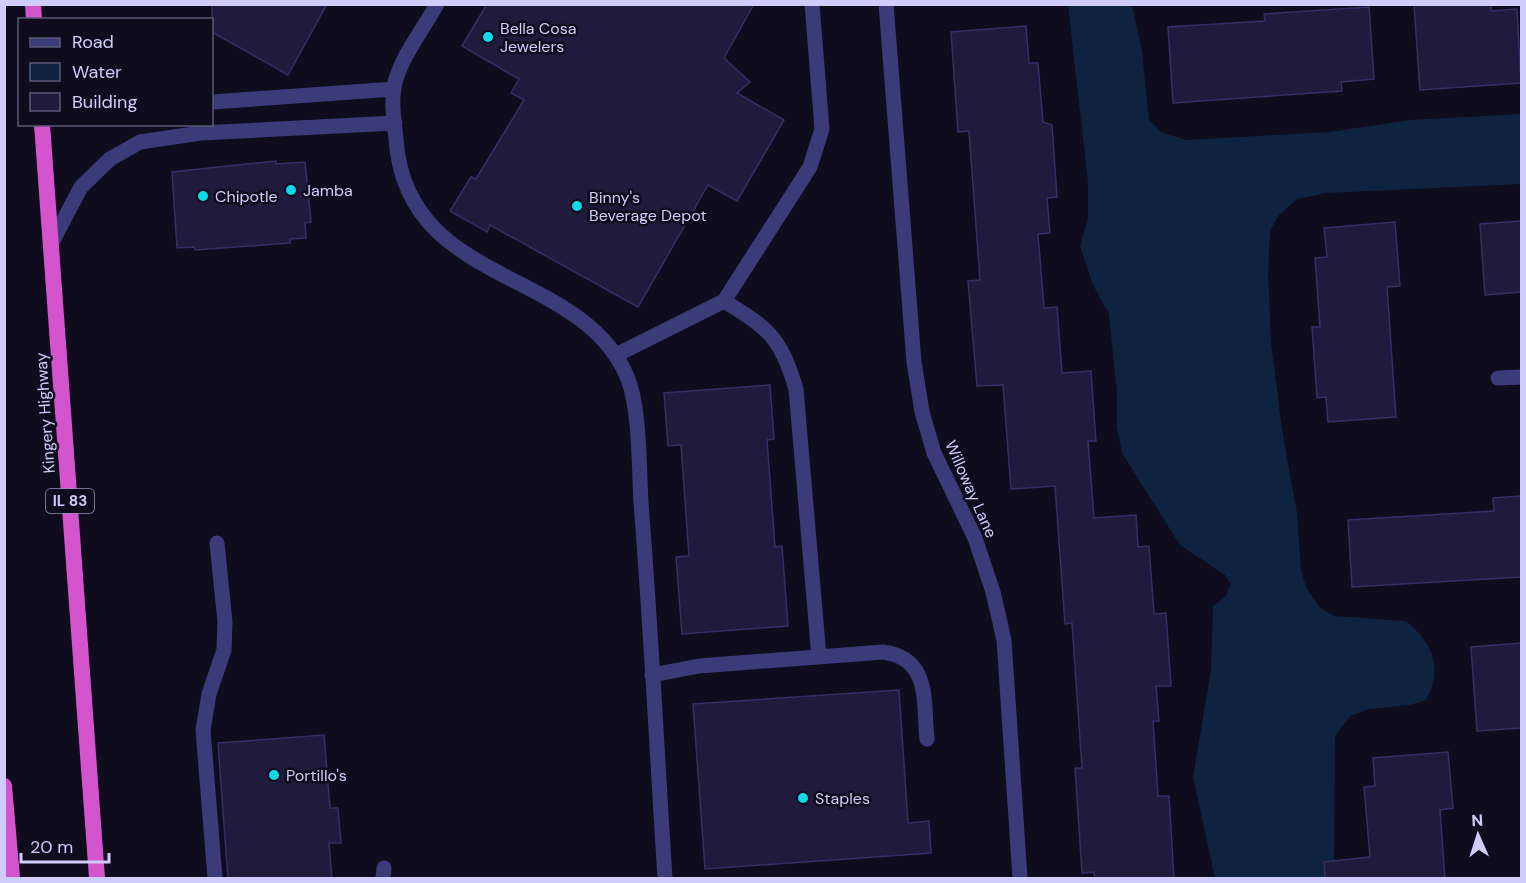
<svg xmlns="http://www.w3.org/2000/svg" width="1526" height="883" font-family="'DM Sans',sans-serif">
	<rect width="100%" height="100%" fill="#0f0d1d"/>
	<path fill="#0e233f" d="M 1068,5 L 1132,5 L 1142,52 L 1149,120 L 1161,132 L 1186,140 L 1329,132 L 1411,120 L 1521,114 L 1521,184 L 1326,193 L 1297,199 L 1278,216 L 1270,231 L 1268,273 L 1271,343 L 1282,430 L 1297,513 L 1301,571 L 1307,589 L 1320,608 L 1334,616 L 1406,621 C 1432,642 1444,669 1426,700 L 1410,705 L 1369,709 L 1350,716 L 1335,736 L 1334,878 L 1215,878 L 1193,777 L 1211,670 L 1213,606 L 1226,596 L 1231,584 L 1225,575 L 1180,545 L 1122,453 L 1117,427 L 1117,393 L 1109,314 L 1093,285 L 1080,246 L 1088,218 L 1088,182 Z"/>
	<g fill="#201a3d" stroke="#372e67" stroke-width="1.5">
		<path d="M 212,4 L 327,4 L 288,75 L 212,32 Z"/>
		<path d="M 487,4 L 754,4 L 724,58 L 750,82 L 737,93 L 784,120 L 737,201 L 708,185 L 638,307 L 490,225 L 487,232 L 450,211 L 471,177 L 476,179 L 524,100 L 511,93 L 519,79 L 462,46 Z"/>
		<path d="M 1491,4 L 1491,11 L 1517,9 L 1521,83 L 1420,90 L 1414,5 Z"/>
		<path d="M 1369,7 L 1374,79 L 1341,82 L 1342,91 L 1173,103 L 1168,27 L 1265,21 L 1264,14 Z"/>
		<path d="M 1026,26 L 1029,63 L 1038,63 L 1043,122 L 1052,125 L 1057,197 L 1047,198 L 1050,233 L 1038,234 L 1044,308 L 1057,307 L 1062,373 L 1091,371 L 1096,441 L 1088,441 L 1094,518 L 1136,515 L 1138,547 L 1149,546 L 1154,614 L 1166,613 L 1171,686 L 1156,686 L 1159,721 L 1153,721 L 1158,796 L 1169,796 L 1174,879 L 1095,879 L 1094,872 L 1082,873 L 1075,768 L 1082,768 L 1072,623 L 1065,624 L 1055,486 L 1011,489 L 1003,385 L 977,386 L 968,281 L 980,280 L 969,131 L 958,132 L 951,32 Z"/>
		<path d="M 276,161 L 276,164 L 305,162 L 311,222 L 305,223 L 306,238 L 290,239 L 290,243 L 195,250 L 194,247 L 177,248 L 172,172 Z"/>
		<path d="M 1521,221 L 1521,292 L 1485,295 L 1480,224 Z"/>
		<path d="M 1395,222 L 1400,286 L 1387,287 L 1396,417 L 1328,422 L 1326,397 L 1317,398 L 1312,327 L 1320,327 L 1315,258 L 1327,257 L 1324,228 Z"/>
		<path d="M 770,385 L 774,439 L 767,440 L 775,547 L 782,546 L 788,626 L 682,634 L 676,557 L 689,556 L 681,445 L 668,446 L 664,393 Z"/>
		<path d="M 1521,496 L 1521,577 L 1352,587 L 1348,520 L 1494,511 L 1493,498 Z"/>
		<path d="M 1521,643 L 1521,728 L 1477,731 L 1471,647 Z"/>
		<path d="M 899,690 L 908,823 L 929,821 L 931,853 L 705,869 L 693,704 Z"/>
		<path d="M 324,735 L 330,808 L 338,808 L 341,843 L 329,843 L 332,879 L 228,879 L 218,743 Z"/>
		<path d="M 1448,752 L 1453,808 L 1440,810 L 1445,879 L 1325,879 L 1324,862 L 1370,857 L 1364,787 L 1375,786 L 1373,758 Z"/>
	</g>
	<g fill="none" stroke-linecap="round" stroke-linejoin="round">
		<g stroke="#3b3b79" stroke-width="15">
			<path d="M 437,4 C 424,28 404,53 396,79 C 390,96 394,120 396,139 C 406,289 583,266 628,379 C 640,410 639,469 641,503 C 651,628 657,754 665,878"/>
			<path d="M 212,102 L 394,89"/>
			<path d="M 51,244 L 81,187 L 110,159 L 140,142 L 201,133 L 395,123"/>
			<path d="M 724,301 C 769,329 780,336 796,389 L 819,657"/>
			<path d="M 616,355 L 724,301 L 810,167 L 822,129 L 812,4"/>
			<path d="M 652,675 L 699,666 L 883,652 C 931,658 923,702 927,739"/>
			<path d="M 215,878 L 203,730 L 209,694 L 224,650 L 225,622 L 217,543"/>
			<path d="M 383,878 L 384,868"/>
		</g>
		<g stroke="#3b3b79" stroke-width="15">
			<path d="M 886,4 L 914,362 L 922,412 L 934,453 L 975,538 L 993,592 L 1004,640 L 1020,878"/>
			<path d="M 1498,378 L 1522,377"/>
		</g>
		<g stroke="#d454cd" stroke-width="16">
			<path d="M 33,4 L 34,20"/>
			<path d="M 42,124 L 97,878"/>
			<path d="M 4,786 L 12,878"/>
		</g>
	</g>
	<g fill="#0ed9e6" stroke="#0f0d1d" stroke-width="2">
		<circle cx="488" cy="37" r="6"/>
		<circle cx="291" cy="190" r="6"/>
		<circle cx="203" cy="196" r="6"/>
		<circle cx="577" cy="206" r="6"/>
		<circle cx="274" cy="775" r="6"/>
		<circle cx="803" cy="798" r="6"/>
	</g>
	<g text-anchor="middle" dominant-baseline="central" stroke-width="5" stroke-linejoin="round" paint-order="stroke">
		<rect fill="#0f0d1d" stroke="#9693b9" stroke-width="1.5" x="46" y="489" width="48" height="24" rx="4.5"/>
		<g font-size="15" font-weight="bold" fill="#d0ccfc">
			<text x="70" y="501">IL 83</text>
		</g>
		<g font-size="16" fill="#d0ccfc" stroke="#0f0d1d" text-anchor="start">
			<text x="500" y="28">Bella Cosa<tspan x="500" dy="18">Jewelers</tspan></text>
			<text x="303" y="190">Jamba</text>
			<text x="215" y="196">Chipotle</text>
			<text x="589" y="197">Binny's<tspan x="589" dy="18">Beverage Depot</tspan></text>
			<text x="286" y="775">Portillo's</text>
			<text x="815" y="798">Staples</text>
		</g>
		<g font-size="16" fill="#d0ccfc" stroke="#0f0d1d">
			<text transform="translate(45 413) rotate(-94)">Kingery Highway</text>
			<text transform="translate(971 489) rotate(66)">Willoway Lane</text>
		</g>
	</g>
	<rect width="1526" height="883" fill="none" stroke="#d0ccfc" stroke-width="12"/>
	<rect x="18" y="18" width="195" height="108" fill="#0f0d1d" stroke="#5c5976" stroke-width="1.5"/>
	<rect x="30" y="38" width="30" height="9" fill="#3b3b79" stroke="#5c5976" stroke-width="1.5"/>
	<text x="72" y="48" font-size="18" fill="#d0ccfc">Road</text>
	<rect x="30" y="63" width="30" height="18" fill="#0e233f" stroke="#5c5976" stroke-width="1.5"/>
	<text x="72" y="78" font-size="18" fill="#d0ccfc">Water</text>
	<rect x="30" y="93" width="30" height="18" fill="#201a3d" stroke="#5c5976" stroke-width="1.5"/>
	<text x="72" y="108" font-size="18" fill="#d0ccfc">Building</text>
	<g transform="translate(1478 835) rotate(357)" stroke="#0f0d1d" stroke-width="4.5" paint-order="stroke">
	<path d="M0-4.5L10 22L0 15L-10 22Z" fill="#d0ccfc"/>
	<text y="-9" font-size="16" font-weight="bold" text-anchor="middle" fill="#d0ccfc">N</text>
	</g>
	<path d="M21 853v9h88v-9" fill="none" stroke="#d0ccfc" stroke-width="3"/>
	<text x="30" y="853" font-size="18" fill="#d0ccfc" stroke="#0f0d1d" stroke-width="4.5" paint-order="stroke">20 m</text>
</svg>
